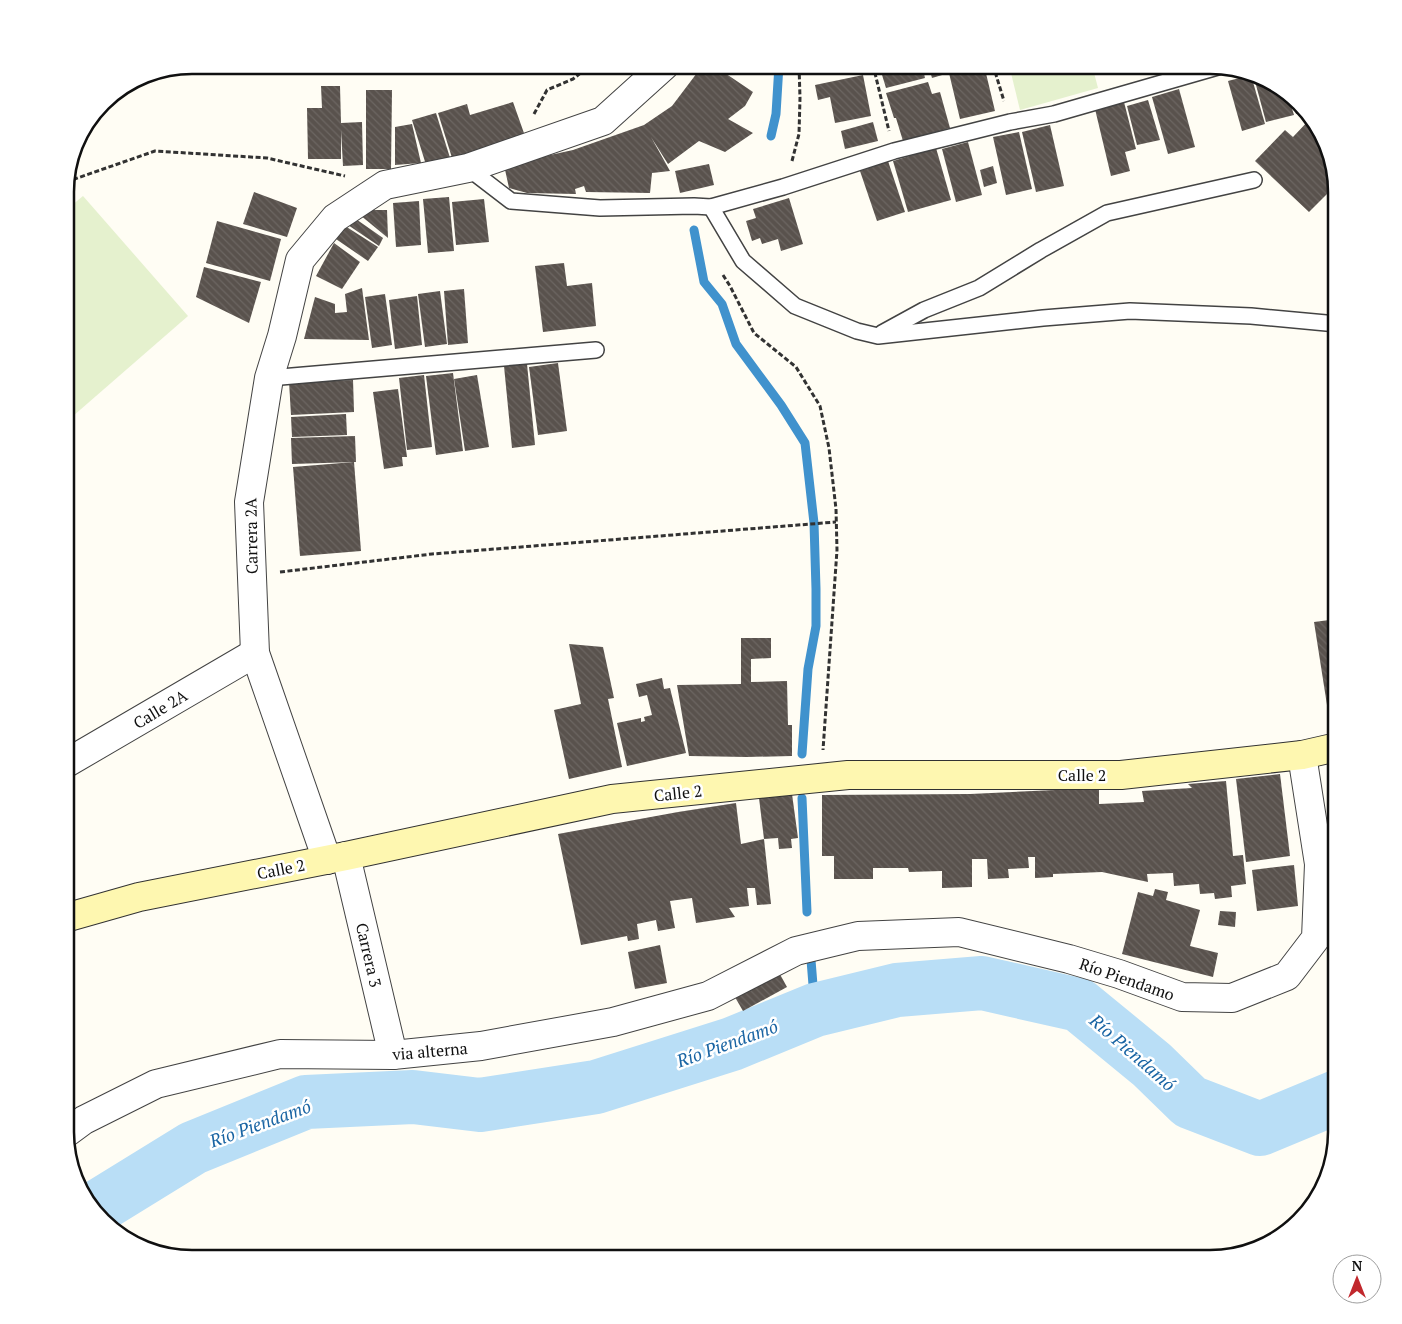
<svg xmlns="http://www.w3.org/2000/svg" width="1402" height="1324" font-family="'PT Serif',serif">
	<defs>
		<pattern id="building-back-hatch" width="6" height="6" patternUnits="userSpaceOnUse" patternTransform="scale(1.25)"><rect width="6" height="6" fill="#59524d"/><path d="M-1 5l2 2M0 0l6 6M5-1l2 2" fill="none" stroke="#6c6662"/></pattern>
	</defs>
	<rect width="100%" height="100%" fill="#fffdf4"/>
	<g fill="#e5f1ce">
		<path d="M 1009,65 L 1092,65 L 1098,88 L 1020,110 Z"/>
		<path d="M 83,196 L 188,316 L 65,423 L 65,211 Z"/>
	</g>
	<g fill="none" stroke-linecap="round" stroke-linejoin="round">
		<g stroke="#4092cd" stroke-width="9">
			<path d="M 771,136 L 776,114 L 779,65"/>
			<path d="M 694,230 L 704,282 L 722,304 L 736,344 L 781,405 L 805,443 L 814,523 L 816,589 L 816,626 L 808,669 L 802,754"/>
			<path d="M 802,798 L 807,912"/>
			<path d="M 811,960 L 815,1010"/>
		</g>
		<path stroke="#b9def6" stroke-width="54" d="M 94,1209 L 193,1148 L 306,1102 L 413,1097 L 480,1105 L 596,1087 L 732,1044 L 815,1010 L 897,990 L 982,983 L 1079,1005 L 1152,1065 L 1190,1102 L 1260,1129 L 1337,1097"/>
	</g>
	<g fill="url(#building-back-hatch)">
		<path d="M 703,65 L 713,65 L 753,92 L 745,106 L 728,119 L 753,133 L 725,152 L 699,141 L 668,164 L 651,137 L 670,171 L 652,173 L 650,193 L 586,192 L 584,186 L 575,189 L 576,194 L 527,193 L 509,188 L 504,165 L 573,150 L 644,125 L 672,106 Z"/>
		<path d="M 819,65 L 858,65 L 858,66 L 821,75 Z"/>
		<path d="M 879,65 L 922,65 L 925,78 L 886,88 Z"/>
		<path d="M 928,65 L 984,65 L 995,111 L 960,119 L 949,73 L 932,78 Z"/>
		<path d="M 1253,74 L 1266,78 L 1287,93 L 1294,115 L 1266,122 Z"/>
		<path d="M 863,75 L 871,116 L 835,123 L 830,97 L 818,100 L 815,85 Z"/>
		<path d="M 1251,75 L 1265,124 L 1242,131 L 1228,81 Z"/>
		<path d="M 928,82 L 932,94 L 940,92 L 950,128 L 903,141 L 896,118 L 894,118 L 886,93 Z"/>
		<path d="M 321,86 L 340,86 L 341,123 L 362,122 L 363,165 L 343,166 L 341,130 L 341,159 L 308,159 L 307,108 L 322,108 Z"/>
		<path d="M 1179,89 L 1195,147 L 1168,154 L 1152,97 Z"/>
		<path d="M 366,90 L 392,90 L 391,169 L 366,169 Z"/>
		<path d="M 1291,96 L 1300,102 L 1306,111 L 1296,114 Z"/>
		<path d="M 1148,100 L 1160,140 L 1137,145 L 1127,106 Z"/>
		<path d="M 513,102 L 525,136 L 453,161 L 438,113 L 467,104 L 470,115 Z"/>
		<path d="M 1124,102 L 1136,149 L 1125,152 L 1130,171 L 1111,176 L 1095,109 Z"/>
		<path d="M 436,113 L 451,161 L 427,168 L 412,120 Z"/>
		<path d="M 1310,119 L 1327,143 L 1337,184 L 1309,212 L 1255,161 L 1285,130 L 1293,137 Z"/>
		<path d="M 873,122 L 878,141 L 845,149 L 841,131 Z"/>
		<path d="M 412,124 L 421,163 L 395,165 L 395,127 Z"/>
		<path d="M 1050,125 L 1064,186 L 1036,192 L 1022,132 Z"/>
		<path d="M 1019,132 L 1032,189 L 1006,195 L 993,137 Z"/>
		<path d="M 968,142 L 982,195 L 956,202 L 942,149 Z"/>
		<path d="M 936,148 L 951,200 L 908,212 L 893,161 Z"/>
		<path d="M 888,161 L 905,212 L 877,221 L 860,171 Z"/>
		<path d="M 709,164 L 714,185 L 680,193 L 675,171 Z"/>
		<path d="M 993,166 L 997,183 L 984,187 L 980,170 Z"/>
		<path d="M 254,192 L 297,208 L 287,237 L 243,224 Z"/>
		<path d="M 449,197 L 454,251 L 428,253 L 423,199 Z"/>
		<path d="M 789,198 L 803,244 L 781,251 L 778,239 L 762,244 L 760,238 L 752,241 L 746,221 L 756,218 L 753,209 Z"/>
		<path d="M 484,199 L 489,242 L 456,245 L 452,202 Z"/>
		<path d="M 419,201 L 421,245 L 396,247 L 393,203 Z"/>
		<path d="M 354,210 L 387,210 L 388,238 Z"/>
		<path d="M 353,217 L 383,238 L 379,246 L 348,225 Z"/>
		<path d="M 217,221 L 281,239 L 270,281 L 206,263 Z"/>
		<path d="M 342,224 L 378,247 L 368,261 L 333,237 Z"/>
		<path d="M 334,243 L 360,262 L 342,289 L 316,276 Z"/>
		<path d="M 564,263 L 567,286 L 592,283 L 596,326 L 543,332 L 535,266 Z"/>
		<path d="M 204,267 L 261,282 L 249,323 L 196,297 Z"/>
		<path d="M 362,288 L 369,340 L 304,339 L 315,297 L 335,304 L 335,313 L 347,312 L 345,294 Z"/>
		<path d="M 464,289 L 468,343 L 448,345 L 444,291 Z"/>
		<path d="M 440,291 L 447,344 L 425,347 L 418,294 Z"/>
		<path d="M 385,294 L 392,345 L 372,348 L 365,297 Z"/>
		<path d="M 417,296 L 422,345 L 395,349 L 389,300 Z"/>
		<path d="M 558,363 L 567,431 L 538,435 L 529,367 Z"/>
		<path d="M 527,364 L 535,445 L 512,448 L 504,366 Z"/>
		<path d="M 453,373 L 463,451 L 436,455 L 426,376 Z"/>
		<path d="M 424,375 L 432,447 L 407,450 L 399,378 Z"/>
		<path d="M 477,375 L 489,447 L 465,451 L 454,379 Z"/>
		<path d="M 353,380 L 354,412 L 291,415 L 289,382 Z"/>
		<path d="M 398,389 L 407,457 L 402,457 L 403,466 L 384,469 L 373,392 Z"/>
		<path d="M 346,414 L 347,435 L 292,437 L 291,417 Z"/>
		<path d="M 355,436 L 356,462 L 292,464 L 291,438 Z"/>
		<path d="M 354,462 L 361,551 L 300,556 L 293,467 Z"/>
		<path d="M 1337,619 L 1337,717 L 1329,718 L 1314,622 Z"/>
		<path d="M 741,638 L 771,638 L 771,658 L 751,659 L 751,682 L 787,681 L 788,725 L 792,725 L 792,756 L 747,757 L 689,756 L 677,685 L 741,684 Z"/>
		<path d="M 569,644 L 603,647 L 614,698 L 608,699 L 622,767 L 569,779 L 554,710 L 581,704 Z"/>
		<path d="M 662,678 L 664,689 L 670,688 L 686,753 L 627,766 L 617,723 L 641,718 L 641,722 L 645,721 L 644,717 L 652,715 L 647,695 L 639,697 L 636,684 Z"/>
		<path d="M 1280,774 L 1290,856 L 1246,862 L 1236,779 Z"/>
		<path d="M 1226,781 L 1233,856 L 1243,855 L 1246,884 L 1231,886 L 1232,897 L 1215,899 L 1214,893 L 1200,894 L 1199,884 L 1174,886 L 1173,873 L 1147,874 L 1148,882 L 1102,872 L 1053,874 L 1053,877 L 1035,878 L 1035,857 L 1028,857 L 1029,868 L 1008,869 L 1009,878 L 988,879 L 987,859 L 972,859 L 972,887 L 942,888 L 942,871 L 909,872 L 908,868 L 873,868 L 873,879 L 834,879 L 834,856 L 822,856 L 822,795 L 970,794 L 1099,788 L 1099,804 L 1144,802 L 1142,791 L 1192,788 L 1188,784 Z"/>
		<path d="M 792,794 L 798,838 L 791,839 L 792,848 L 779,849 L 778,838 L 764,839 L 771,904 L 757,905 L 755,888 L 747,888 L 749,906 L 729,908 L 735,917 L 696,923 L 692,898 L 670,901 L 675,928 L 658,931 L 656,920 L 637,924 L 639,939 L 628,941 L 627,936 L 581,945 L 558,834 L 678,812 L 736,803 L 741,844 L 764,839 L 759,798 Z"/>
		<path d="M 1294,865 L 1298,906 L 1257,911 L 1252,870 Z"/>
		<path d="M 1155,889 L 1168,892 L 1166,900 L 1200,910 L 1190,946 L 1218,953 L 1213,977 L 1122,954 L 1138,892 L 1153,896 Z"/>
		<path d="M 1220,911 L 1236,912 L 1235,927 L 1218,925 Z"/>
		<path d="M 660,945 L 667,983 L 635,989 L 628,952 Z"/>
		<path d="M 772,960 L 787,987 L 743,1011 L 728,985 Z"/>
	</g>
	<g fill="none" stroke-linecap="round" stroke-linejoin="round">
		<g stroke="#434343" stroke-width="18">
			<g id="lane">
				<path d="M 468,168 L 511,201 L 600,208 L 694,206 L 711,207 L 783,187 L 894,151 L 1010,122 L 1054,114 L 1221,66"/>
				<path d="M 711,207 L 743,261 L 795,306 L 857,331 L 878,336 L 1043,318 L 1130,311 L 1251,316 L 1337,324"/>
				<path d="M 882,333 L 924,310 L 979,288 L 1041,250 L 1107,213 L 1254,180"/>
				<path d="M 269,378 L 596,350"/>
			</g>
		</g>
		<g stroke="#434343" stroke-width="30">
			<g id="street">
				<path d="M 65,764 L 255,653"/>
				<path d="M 346,856 L 393,1055"/>
				<path d="M 327,860 L 255,653 L 249,502 L 269,378 L 282,336 L 300,260 L 335,218 L 385,185 L 468,168 L 603,121 L 665,65"/>
				<path d="M 65,1134 L 84,1120 L 156,1084 L 280,1054 L 393,1055 L 481,1046 L 613,1022 L 708,996 L 796,951 L 858,936 L 959,932 L 1069,959 L 1119,974 L 1182,997 L 1232,998 L 1287,976 L 1316,938 L 1319,864 L 1302,755"/>
			</g>
		</g>
		<g stroke="#323232" stroke-width="30">
			<path id="secondary" d="M 65,918 L 139,897 L 346,856 L 612,799 L 848,775 L 1121,775 L 1302,755 L 1337,747"/>
		</g>
		<g stroke="#323232" stroke-width="3" stroke-dasharray="5 2.5" stroke-linecap="butt">
			<path d="M 873,65 L 889,131"/>
			<path d="M 993,65 L 1004,101"/>
			<path d="M 534,114 L 547,90 L 573,79 L 582,72 L 578,65"/>
			<path d="M 792,161 L 799,134 L 800,98 L 799,65"/>
			<path d="M 66,182 L 155,151 L 267,158 L 345,176"/>
			<path d="M 723,275 L 730,286 L 754,333 L 796,367 L 820,406 L 829,448 L 836,509 L 837,550 L 823,750"/>
			<path d="M 280,572 L 432,554 L 836,522"/>
		</g>
		<use href="#lane" stroke="#fff" stroke-width="15"/>
		<use href="#street" stroke="#fff" stroke-width="28"/>
		<use href="#secondary" stroke="#fef7b0" stroke-width="28"/>
	</g>
	<g text-anchor="middle" dominant-baseline="central" stroke-width="5" stroke-linejoin="round" paint-order="stroke">
		<g font-size="16" fill="#101010" stroke="#fff">
			<text transform="translate(251 536) rotate(-91)">Carrera 2A</text>
			<text transform="translate(160 709) rotate(-31)">Calle 2A</text>
			<text x="1082" y="775">Calle 2</text>
			<text transform="translate(678 793) rotate(-6)">Calle 2</text>
			<text transform="translate(281 869) rotate(-11)">Calle 2</text>
			<text transform="translate(369 955) rotate(77)">Carrera 3</text>
			<text transform="translate(1127 979) rotate(19)">Río Piendamo</text>
			<text transform="translate(430 1051) rotate(-5)">via alterna</text>
		</g>
		<g font-size="18" font-style="italic" fill="#1964a3" stroke="#fff">
			<text transform="translate(727 1043) rotate(-20)">Río Piendamó</text>
			<text transform="translate(1133 1052) rotate(41)">Río Piendamó</text>
			<text transform="translate(260 1123) rotate(-20)">Río Piendamó</text>
		</g>
	</g>
	<path d="M0 0H1402V1324H0ZM192 74H1210A118 118 0 0 1 1328 192V1132A118 118 0 0 1 1210 1250H192A118 118 0 0 1 74 1132V192A118 118 0 0 1 192 74Z" fill="#fff" fill-rule="evenodd"/>
	<path fill="none" stroke="#101010" stroke-width="2.5" d="M192 74H1210A118 118 0 0 1 1328 192V1132A118 118 0 0 1 1210 1250H192A118 118 0 0 1 74 1132V192A118 118 0 0 1 192 74Z"/>
	<g transform="translate(1357 1279)"><circle r="24" fill="#ffffff" stroke="#9f9f9f"/>
	<path d="M0-4L9 19L0 12L-9 19Z" fill="#c1282d"/>
	<text y="-8" font-size="14" font-weight="bold" text-anchor="middle" fill="#101010">N</text>
	</g>
</svg>
